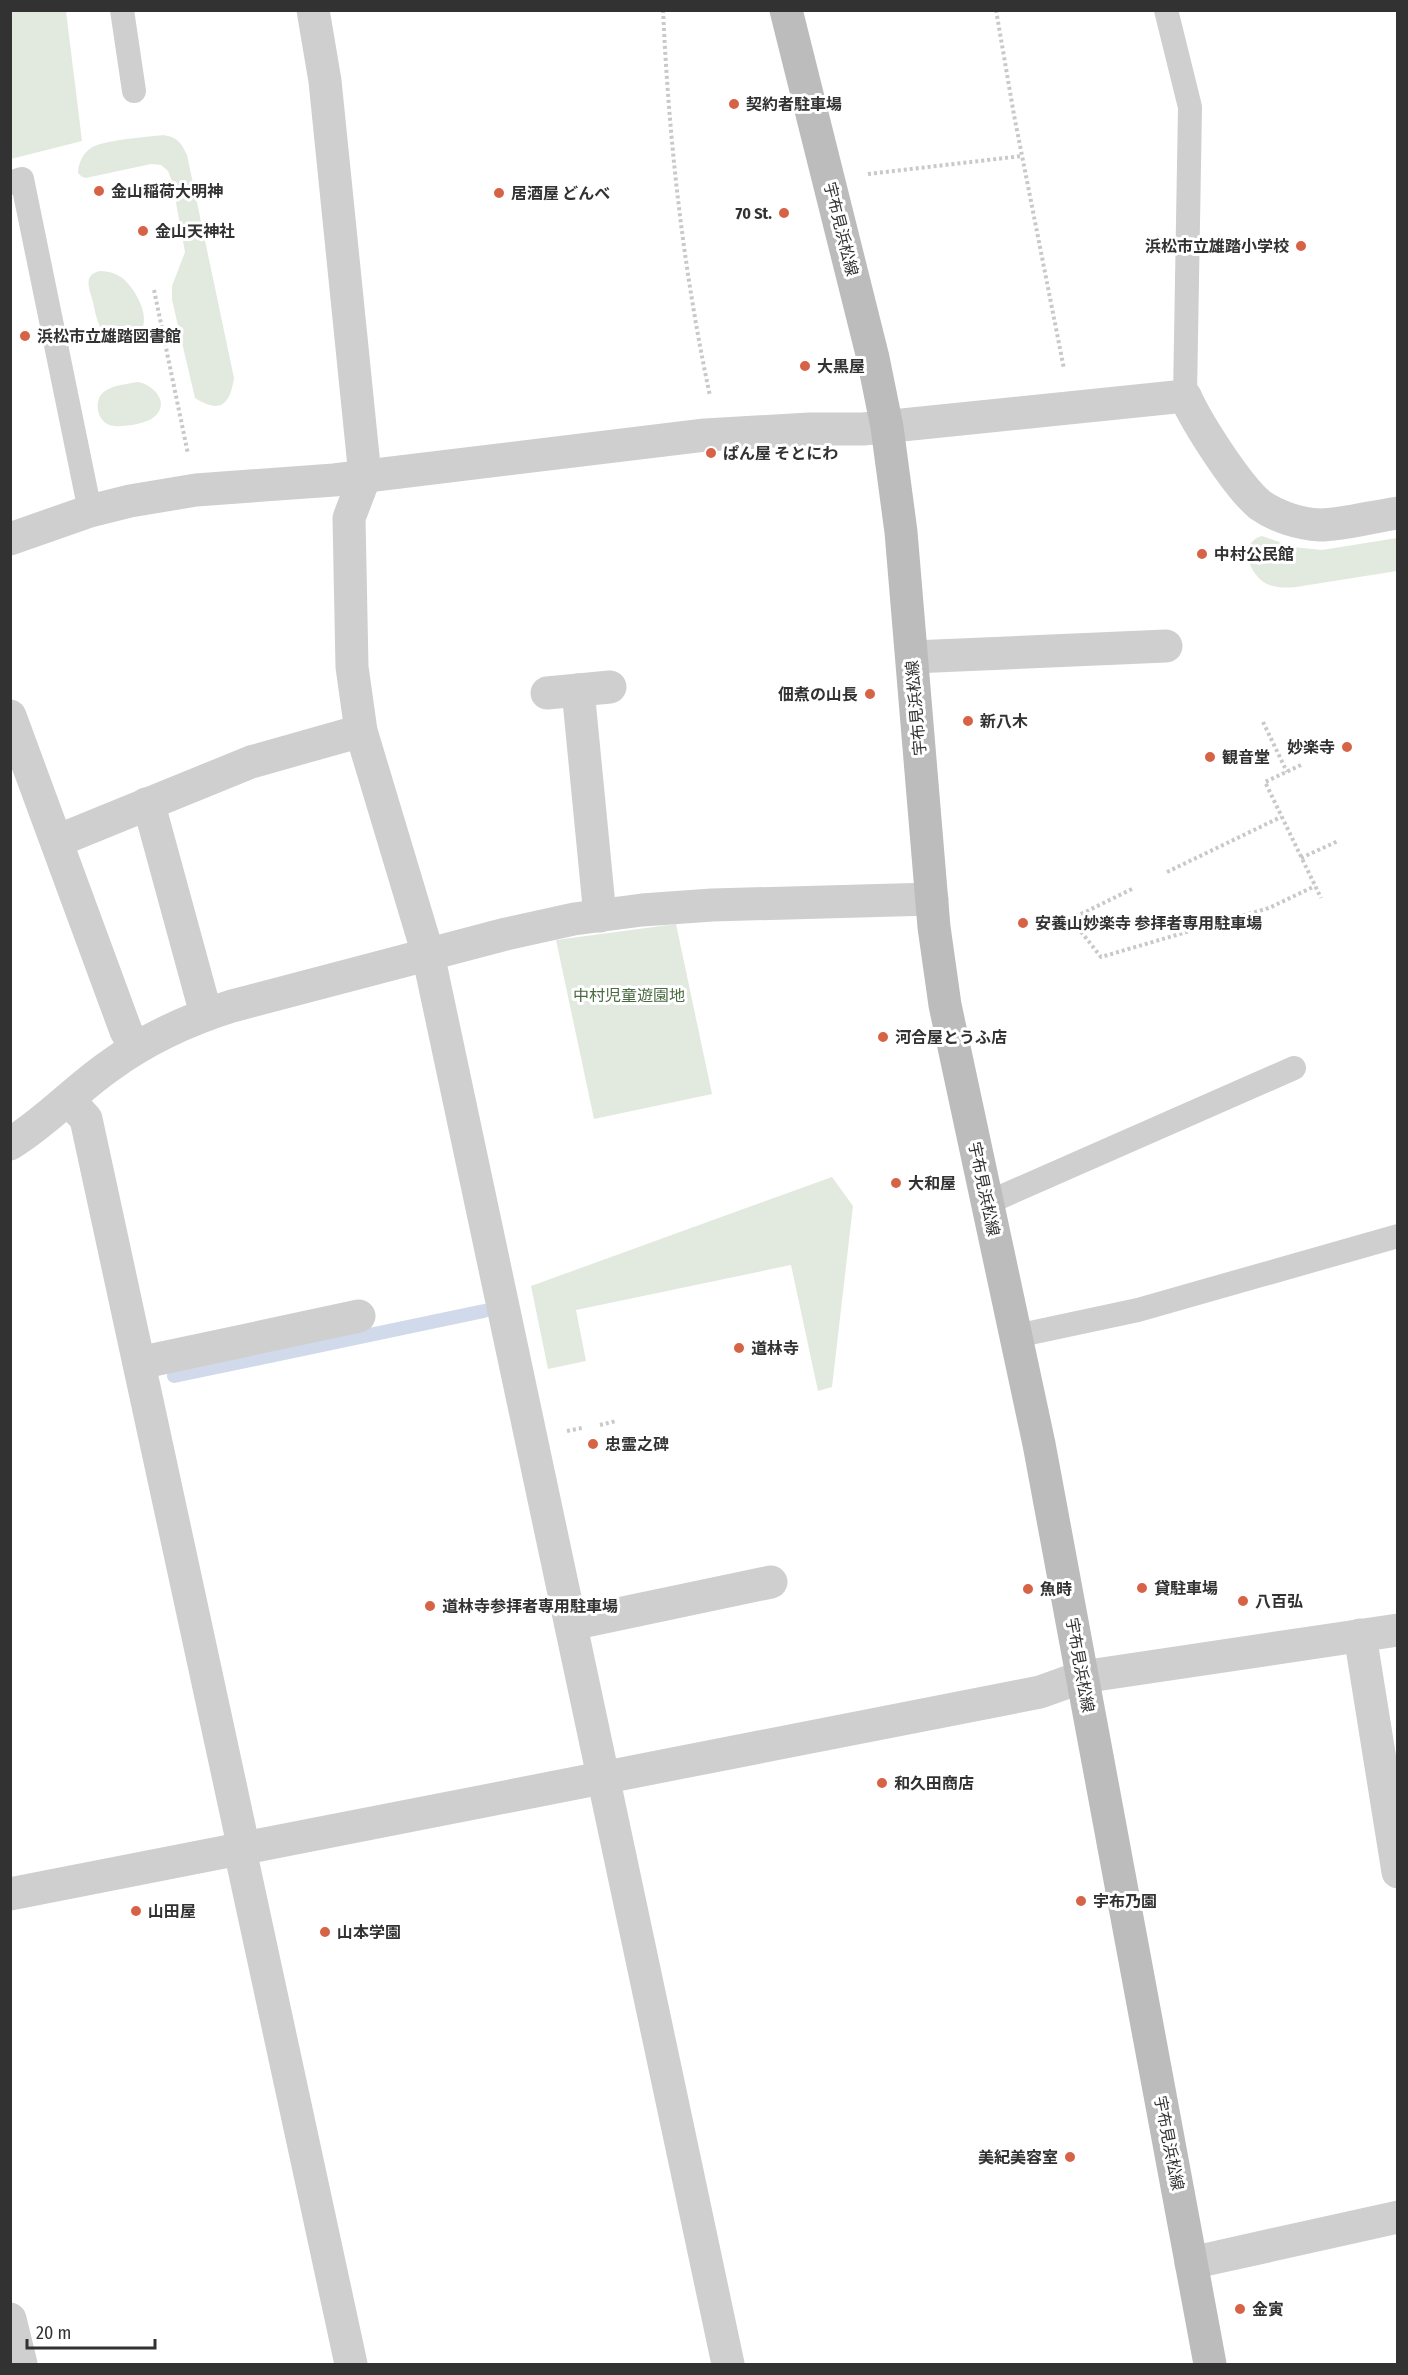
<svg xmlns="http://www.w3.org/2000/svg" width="1408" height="2375" font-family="'Fira Sans Condensed','Noto Sans JP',sans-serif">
	<rect width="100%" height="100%" fill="#fff"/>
	<g fill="#e2eadf">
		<path d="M 11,10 L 66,11 L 82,141 L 11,159 Z"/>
		<path d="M 163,135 C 177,137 181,142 187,155 L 234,378 C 230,405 220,414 195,398 L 172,300 L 172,286 L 185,252 L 172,181 L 168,171 L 161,165 L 151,164 L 86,178 L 82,177 L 78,173 C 78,164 83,153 91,148 C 102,140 147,137 163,135 Z"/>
		<path d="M 100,271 C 108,271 115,273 121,277 C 136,288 156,324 135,337 C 105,355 97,323 93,302 C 91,295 87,285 89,279 C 91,274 95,272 100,271 Z"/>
		<path d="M 137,382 C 154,384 171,404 154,417 C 146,424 124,427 114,426 C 97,425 92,399 105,391 C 114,385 127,384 137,382 Z"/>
		<path d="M 1262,536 L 1293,547 L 1322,550 L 1397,538 L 1397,571 L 1296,587 C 1286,588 1276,588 1267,584 C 1249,575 1237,543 1262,536 Z"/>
		<path d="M 676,924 L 712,1094 L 594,1119 L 556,940 Z"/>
		<path d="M 832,1177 L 853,1206 L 832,1387 L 818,1391 L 791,1265 L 576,1310 L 586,1361 L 548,1369 L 531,1286 Z"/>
	</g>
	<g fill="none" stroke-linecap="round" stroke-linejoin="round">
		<path stroke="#d1daeb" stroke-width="14" d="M 174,1376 L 484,1311"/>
		<g stroke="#c9c9c9" stroke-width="4" stroke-dasharray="3 3" stroke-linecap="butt">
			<path d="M 663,10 C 669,141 683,269 710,396"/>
			<path d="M 996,10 L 1014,115 L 1064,369"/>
			<path d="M 868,174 L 1022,156"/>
			<path d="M 154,290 L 188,454"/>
			<path d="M 1263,722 L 1287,772"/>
			<path d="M 1301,765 L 1265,782 L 1321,898"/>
			<path d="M 1301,858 L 1338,841"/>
			<path d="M 1167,872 L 1281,817"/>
			<path d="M 1132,889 L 1071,919 L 1101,957 L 1269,908 L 1315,886"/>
			<path d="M 600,1425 L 616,1421"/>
			<path d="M 567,1431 L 582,1428"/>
		</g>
		<g stroke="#cfcfcf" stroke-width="24">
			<path d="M 122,10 L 134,91"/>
			<path d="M 1166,10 L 1190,107 L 1185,396"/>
			<path d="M 10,183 L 22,179 L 90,511"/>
			<path d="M 987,1203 L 1294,1068"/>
			<path d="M 1016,1336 L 1138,1310 L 1398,1236"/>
		</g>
		<g stroke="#cfcfcf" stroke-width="33">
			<path d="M 313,10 L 325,81 L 365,476 L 349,518 L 352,667 L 361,731 L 428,954 L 728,2364"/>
			<path d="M 10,539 L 90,511 L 130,501 L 196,490 L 334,480 L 705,435 L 810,429 L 863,429 L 1185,396 C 1197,423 1237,486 1260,505 C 1277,517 1300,524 1320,525 C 1342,525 1375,516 1398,513"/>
			<path d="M 912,657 L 1166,646"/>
			<path d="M 578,690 L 600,916"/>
			<path d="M 547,693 L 610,687"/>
			<path d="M 10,716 L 126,1031 L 136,1048"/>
			<path d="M 146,804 L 152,816 L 206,1014"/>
			<path d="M 57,841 L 251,762 L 361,731"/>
			<path d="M 69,1100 L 86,1119 L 244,1849"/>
			<path d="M 10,1144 C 46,1122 74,1091 108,1067 C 146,1039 187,1020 232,1006 L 506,934 L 574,919 L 642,910 L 712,905 L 932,899"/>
			<path d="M 139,1363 L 359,1316"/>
			<path d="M 571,1624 L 771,1582"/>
			<path d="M 1360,1635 L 1398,1872"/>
			<path d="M 240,1850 L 351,2364"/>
			<path d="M 10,1894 L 1040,1692 L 1082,1677 L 1398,1630"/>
			<path d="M 1191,2263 L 1398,2217"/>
		</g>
		<path stroke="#cfcfcf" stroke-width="33" d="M 10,2319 L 21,2364"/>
		<path stroke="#bcbcbc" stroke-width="33" d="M 786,10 L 873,358 L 887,427 L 901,532 L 934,927 L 945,1005 L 1039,1444 L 1210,2364"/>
	</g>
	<g fill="#d76347" stroke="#fff" stroke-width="2">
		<circle cx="734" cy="104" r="6"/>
		<circle cx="99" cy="191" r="6"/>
		<circle cx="499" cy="193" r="6"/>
		<circle cx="784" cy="213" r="6"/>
		<circle cx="143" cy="231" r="6"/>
		<circle cx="1301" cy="246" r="6"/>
		<circle cx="25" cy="336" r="6"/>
		<circle cx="805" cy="366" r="6"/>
		<circle cx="711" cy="453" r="6"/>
		<circle cx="1202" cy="554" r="6"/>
		<circle cx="870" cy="694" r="6"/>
		<circle cx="968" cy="721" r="6"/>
		<circle cx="1347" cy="747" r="6"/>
		<circle cx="1210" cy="757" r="6"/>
		<circle cx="1023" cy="923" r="6"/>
		<circle cx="883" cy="1037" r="6"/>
		<circle cx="896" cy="1183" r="6"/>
		<circle cx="739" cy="1348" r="6"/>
		<circle cx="593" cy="1444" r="6"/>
		<circle cx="1142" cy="1588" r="6"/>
		<circle cx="1028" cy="1589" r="6"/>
		<circle cx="1243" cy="1601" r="6"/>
		<circle cx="430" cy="1606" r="6"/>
		<circle cx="882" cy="1783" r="6"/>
		<circle cx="1081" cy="1901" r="6"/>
		<circle cx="136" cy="1911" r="6"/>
		<circle cx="325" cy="1932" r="6"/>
		<circle cx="1070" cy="2157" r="6"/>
		<circle cx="1240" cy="2309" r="6"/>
	</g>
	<g text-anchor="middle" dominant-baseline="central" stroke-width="6" stroke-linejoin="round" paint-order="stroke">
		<g font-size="16" font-weight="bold" fill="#323232" stroke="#fff" text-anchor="start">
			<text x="746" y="104">契約者駐車場</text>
			<text x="111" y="191">金山稲荷大明神</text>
			<text x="511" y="193">居酒屋 どんべ</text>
			<text x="772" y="213" text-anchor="end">70 St.</text>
			<text x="155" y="231">金山天神社</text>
			<text x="1289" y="246" text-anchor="end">浜松市立雄踏小学校</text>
			<text x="37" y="336">浜松市立雄踏図書館</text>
			<text x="817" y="366">大黒屋</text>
			<text x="723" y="453">ぱん屋 そとにわ</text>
			<text x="1214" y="554">中村公民館</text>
			<text x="858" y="694" text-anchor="end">佃煮の山長</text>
			<text x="980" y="721">新八木</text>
			<text x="1335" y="747" text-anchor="end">妙楽寺</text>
			<text x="1222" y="757">観音堂</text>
			<text x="1035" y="923">安養山妙楽寺 参拝者専用駐車場</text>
			<text x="895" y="1037">河合屋とうふ店</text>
			<text x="908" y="1183">大和屋</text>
			<text x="751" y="1348">道林寺</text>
			<text x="605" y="1444">忠霊之碑</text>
			<text x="1154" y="1588">貸駐車場</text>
			<text x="1040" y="1589">魚時</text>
			<text x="1255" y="1601">八百弘</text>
			<text x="442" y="1606">道林寺参拝者専用駐車場</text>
			<text x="894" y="1783">和久田商店</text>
			<text x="1093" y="1901">宇布乃園</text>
			<text x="148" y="1911">山田屋</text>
			<text x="337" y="1932">山本学園</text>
			<text x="1058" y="2157" text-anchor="end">美紀美容室</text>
			<text x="1252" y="2309">金寅</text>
		</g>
		<g font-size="16" fill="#323232" stroke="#fff">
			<text transform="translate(841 229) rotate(76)">宇布見浜松線</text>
			<text transform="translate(916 708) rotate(-95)">宇布見浜松線</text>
			<text transform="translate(984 1189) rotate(78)">宇布見浜松線</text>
			<text transform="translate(1080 1665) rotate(80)">宇布見浜松線</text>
			<text transform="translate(1169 2143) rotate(79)">宇布見浜松線</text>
		</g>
		<g font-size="16" fill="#4b6b43" stroke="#fff">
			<text x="629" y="995">中村児童遊園地</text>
		</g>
	</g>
	<rect width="1408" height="2375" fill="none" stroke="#323232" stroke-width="24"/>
	<path d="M27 2339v9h128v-9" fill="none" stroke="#323232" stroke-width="3"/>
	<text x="36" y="2339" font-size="18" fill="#323232" stroke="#ffffff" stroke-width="4.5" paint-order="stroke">20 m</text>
</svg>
